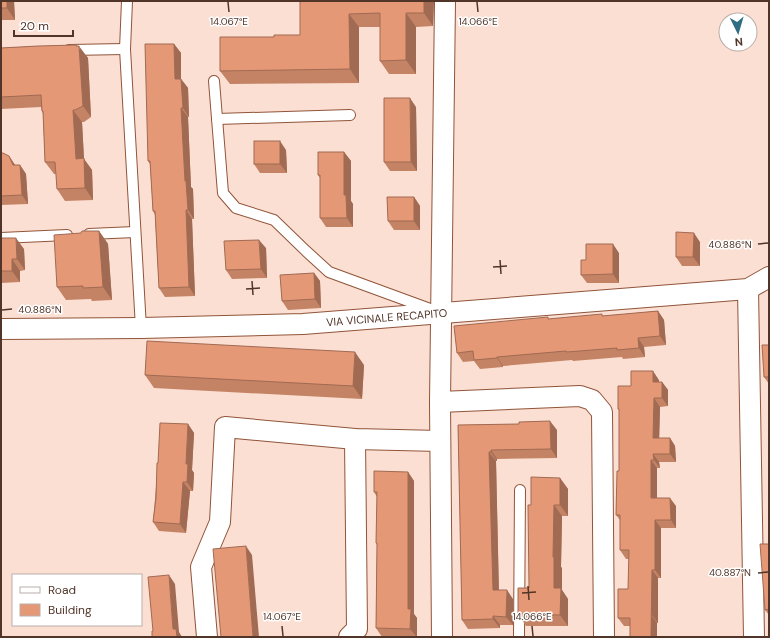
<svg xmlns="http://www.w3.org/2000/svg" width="770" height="638" font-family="'DM Sans',sans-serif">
	<rect width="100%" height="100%" fill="#fcdfd3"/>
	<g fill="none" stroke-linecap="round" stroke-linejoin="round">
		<g stroke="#905439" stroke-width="12">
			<g id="lane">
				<path d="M 127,1 L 125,49 L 141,328"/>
				<path d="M 69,50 L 125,49"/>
				<path d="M 214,81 L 223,193 L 236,208 L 274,220 L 306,251 L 329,272 L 430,309"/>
				<path d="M 217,119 L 350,115"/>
				<path d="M 89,234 L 135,232"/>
				<path d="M 1,238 L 67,235"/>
				<path d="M 519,637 L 520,490"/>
			</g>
		</g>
		<g stroke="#905439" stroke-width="22">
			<g id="street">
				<path d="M 748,289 L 754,637"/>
				<path id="s1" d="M 1,329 L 141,328 L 303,324 L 748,289 L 769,277"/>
				<path d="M 440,402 L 580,396 L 592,400 L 602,412 L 604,637"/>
				<path d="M 207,637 L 201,567 L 220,522 L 225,427 L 355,439 L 440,441"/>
				<path d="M 349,637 L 357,629 L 355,439"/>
				<path d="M 442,637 L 440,402 L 445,1"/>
			</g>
		</g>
		<use href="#lane" stroke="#fff" stroke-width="10"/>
		<use href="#street" stroke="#fff" stroke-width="20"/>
	</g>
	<g fill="#c58365">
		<path d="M 1,1 L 18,1 L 14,1 L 15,20 L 1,20 Z"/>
		<path d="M 300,1 L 434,1 L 433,26 L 416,27 L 416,74 L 389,74 L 380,61 L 380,27 L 359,27 L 359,83 L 230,84 L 220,71 L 274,37 L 300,35 Z"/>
		<path d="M 174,44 L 181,53 L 181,79 L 188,88 L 189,117 L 188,117 L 191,187 L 193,189 L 194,219 L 192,219 L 195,296 L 165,297 L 159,288 L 155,215 L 153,211 L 150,164 L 148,161 Z"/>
		<path d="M 38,46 L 77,46 L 88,58 L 91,117 L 84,122 L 82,122 L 84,159 L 92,170 L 93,200 L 65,201 L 57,189 L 56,174 L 54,174 L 45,162 L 43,114 L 42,111 L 41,107 L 1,109 L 1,48 Z"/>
		<path d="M 416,107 L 417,171 L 390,171 L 384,162 Z"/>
		<path d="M 286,150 L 287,173 L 260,173 L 254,164 Z"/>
		<path d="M 344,152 L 351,161 L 351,201 L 353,204 L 353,227 L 326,227 L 320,218 L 320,178 L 318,175 Z"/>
		<path d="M 1,153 L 9,156 L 15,165 L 20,165 L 26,174 L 28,204 L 1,205 Z"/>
		<path d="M 414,197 L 420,206 L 420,230 L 394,230 L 388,221 Z"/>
		<path d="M 99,231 L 108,244 L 112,300 L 92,301 L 91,299 L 66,300 L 57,287 Z"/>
		<path d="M 1,238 L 24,249 L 25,270 L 20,271 L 20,282 L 1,283 Z"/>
		<path d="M 700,242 L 700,266 L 682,266 L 676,257 Z"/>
		<path d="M 266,248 L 267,278 L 232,279 L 226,270 Z"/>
		<path d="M 619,253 L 619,283 L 587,283 L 581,275 L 586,260 Z"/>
		<path d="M 314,273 L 320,281 L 321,308 L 288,310 L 282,301 Z"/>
		<path d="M 658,311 L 664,320 L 666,345 L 644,347 L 645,357 L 623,359 L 622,357 L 573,361 L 572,360 L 503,366 L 503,367 L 480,369 L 474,361 L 463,362 L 457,353 L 549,319 L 603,316 Z"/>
		<path d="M 769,345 L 769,384 L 764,377 Z"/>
		<path d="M 364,365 L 362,399 L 154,388 L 145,375 Z"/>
		<path d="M 659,380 L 659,382 L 662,382 L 668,390 L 668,406 L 660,407 L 659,438 L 670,438 L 675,446 L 676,462 L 659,462 L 660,468 L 657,468 L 657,498 L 676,506 L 676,528 L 661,528 L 661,578 L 658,578 L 658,623 L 657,623 L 657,637 L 630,637 L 630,626 L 624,626 L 618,618 L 628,589 L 629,559 L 626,559 L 620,550 L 620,520 L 616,515 L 619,471 L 619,410 L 618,409 L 631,386 Z"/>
		<path d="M 188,424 L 194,433 L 192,470 L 194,473 L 193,491 L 190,491 L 186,533 L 159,531 L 153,522 L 158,463 Z"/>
		<path d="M 519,424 L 557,430 L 557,458 L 497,459 L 497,461 L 496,461 L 499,590 L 513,599 L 513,625 L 500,625 L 500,628 L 468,629 L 462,620 L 458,425 Z"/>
		<path d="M 408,472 L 414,481 L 414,614 L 417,618 L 417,637 L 382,637 L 376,628 L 377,545 L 376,543 L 377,497 L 374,492 Z"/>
		<path d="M 560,478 L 568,489 L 568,516 L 562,516 L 561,567 L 562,568 L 562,590 L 568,599 L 568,626 L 526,626 L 518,614 L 529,588 Z"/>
		<path d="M 769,544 L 769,615 L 765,610 Z"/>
	</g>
	<g fill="#a06a53">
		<path d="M 7,1 L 14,1 L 15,20 L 7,8 Z"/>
		<path d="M 424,1 L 434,1 L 433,26 L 424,13 Z"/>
		<path d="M 406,13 L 416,27 L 416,74 L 406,60 Z"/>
		<path d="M 349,14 L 359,27 L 359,83 L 350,69 Z"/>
		<path d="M 174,44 L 181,53 L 181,88 L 175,79 Z"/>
		<path d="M 76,45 L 80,50 L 79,46 L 88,58 L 91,117 L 83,106 Z"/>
		<path d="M 181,79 L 188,88 L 189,117 L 183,108 Z"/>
		<path d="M 410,98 L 416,107 L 417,171 L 411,162 Z"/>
		<path d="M 181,108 L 188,117 L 191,187 L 193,189 L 194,219 L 188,210 L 185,181 Z"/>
		<path d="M 73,110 L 82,122 L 84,159 L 92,170 L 93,200 L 85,188 L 76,159 Z"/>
		<path d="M 280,141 L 286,150 L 287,173 L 280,164 Z"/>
		<path d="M 344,152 L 351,161 L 351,201 L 353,204 L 353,227 L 347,218 L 344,195 Z"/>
		<path d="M 9,156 L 15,165 L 13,165 Z"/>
		<path d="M 20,165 L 26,174 L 28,204 L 22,195 Z"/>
		<path d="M 414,197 L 420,206 L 420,230 L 414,221 Z"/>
		<path d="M 186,210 L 192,219 L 195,296 L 189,287 Z"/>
		<path d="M 99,231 L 108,244 L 112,300 L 103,287 Z"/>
		<path d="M 694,233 L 700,242 L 700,266 L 693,257 Z"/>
		<path d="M 16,238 L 24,249 L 25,270 L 17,259 Z"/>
		<path d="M 259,240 L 266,248 L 267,278 L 261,269 Z"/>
		<path d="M 613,244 L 619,253 L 619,283 L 613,274 Z"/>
		<path d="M 12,259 L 20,271 L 20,282 L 12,271 Z"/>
		<path d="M 314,273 L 320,281 L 321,308 L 315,299 Z"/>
		<path d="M 658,311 L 664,320 L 666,345 L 660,336 Z"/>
		<path d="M 638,338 L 644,347 L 645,357 L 639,348 Z"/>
		<path d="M 355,352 L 364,365 L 362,399 L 353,386 Z"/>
		<path d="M 497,357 L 503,366 L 503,367 L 497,358 Z"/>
		<path d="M 653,371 L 659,380 L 659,390 L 653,382 Z"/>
		<path d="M 662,382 L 668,390 L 668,406 L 662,398 Z"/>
		<path d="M 654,398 L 660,407 L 659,446 L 653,438 Z"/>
		<path d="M 550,421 L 557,430 L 557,458 L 551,449 Z"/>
		<path d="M 188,424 L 194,433 L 192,470 L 194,473 L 193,491 L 187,482 L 186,464 Z"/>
		<path d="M 670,438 L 675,446 L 676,462 L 670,454 Z"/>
		<path d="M 491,450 L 497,459 L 497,461 L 491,452 Z"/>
		<path d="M 489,452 L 496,461 L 499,599 L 493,590 Z"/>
		<path d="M 653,454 L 659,462 L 660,468 L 654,460 Z"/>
		<path d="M 651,460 L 657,468 L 657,506 L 651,498 Z"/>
		<path d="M 408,472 L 414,481 L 414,614 L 417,618 L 417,637 L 410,629 L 408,609 Z"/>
		<path d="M 560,478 L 568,489 L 568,516 L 560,505 Z"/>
		<path d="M 183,482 L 190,491 L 186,533 L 180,524 Z"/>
		<path d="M 670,498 L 676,506 L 676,528 L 671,520 Z"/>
		<path d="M 554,505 L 562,516 L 561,567 L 562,568 L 562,590 L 568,599 L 568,626 L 560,615 L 554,588 L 553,557 Z"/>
		<path d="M 655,520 L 661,528 L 661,578 L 655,570 Z"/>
		<path d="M 246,546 L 252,555 L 259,637 L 253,637 Z"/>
		<path d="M 652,570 L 658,578 L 658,623 L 652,615 Z"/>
		<path d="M 169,575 L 175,584 L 179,632 L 182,637 L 177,637 L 173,629 Z"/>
		<path d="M 507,590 L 513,599 L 513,625 L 506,617 Z"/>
		<path d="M 651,615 L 657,623 L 657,637 L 651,637 Z"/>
		<path d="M 493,616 L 500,625 L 500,628 L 493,619 Z"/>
	</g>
	<g fill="#e59876" stroke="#a06a53">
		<rect x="1" y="1" width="6" height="7"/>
		<path d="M 300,1 L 424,1 L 424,13 L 406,13 L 406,60 L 380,61 L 380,13 L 349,14 L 350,69 L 220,71 L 220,37 L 274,37 L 274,35 L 300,35 Z"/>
		<path d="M 145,44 L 174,44 L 175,79 L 181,79 L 183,108 L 181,108 L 185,181 L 186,181 L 188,210 L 186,210 L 189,287 L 159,288 L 155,211 L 153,211 L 150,161 L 148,161 Z"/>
		<path d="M 76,45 L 76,46 L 79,46 L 83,106 L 75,110 L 73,110 L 76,159 L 84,158 L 85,188 L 57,189 L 55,162 L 45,162 L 43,111 L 42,111 L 41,95 L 1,97 L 1,48 L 38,46 Z"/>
		<path d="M 384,98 L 410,98 L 411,162 L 384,162 Z"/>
		<rect x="254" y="141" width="26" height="23"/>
		<path d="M 318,152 L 344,152 L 344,195 L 346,195 L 347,218 L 320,218 L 320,175 L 318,175 Z"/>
		<path d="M 1,153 L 3,153 L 9,156 L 13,165 L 20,165 L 22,195 L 1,196 Z"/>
		<path d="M 387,197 L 414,197 L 414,221 L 388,221 Z"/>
		<path d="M 82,231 L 99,231 L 103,287 L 83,288 L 83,286 L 57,287 L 54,235 L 81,233 Z"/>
		<path d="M 676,232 L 694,233 L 693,257 L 676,257 Z"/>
		<path d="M 1,238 L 16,238 L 17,259 L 12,259 L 12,271 L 1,271 Z"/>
		<path d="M 259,240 L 261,269 L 226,270 L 224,241 Z"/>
		<path d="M 586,244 L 613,244 L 613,274 L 581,275 L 581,260 L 586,260 Z"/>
		<path d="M 314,273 L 315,299 L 282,301 L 280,275 Z"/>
		<path d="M 658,311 L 660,336 L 638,338 L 639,348 L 617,350 L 617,348 L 567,352 L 566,351 L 497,357 L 497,358 L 474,360 L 473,351 L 457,353 L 454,326 L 548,317 L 548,319 L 602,314 L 602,316 Z"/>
		<path d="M 147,341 L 355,352 L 353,386 L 145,375 Z"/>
		<path d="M 762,345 L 769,345 L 769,377 L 764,377 Z"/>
		<path d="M 631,371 L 653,371 L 653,382 L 662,382 L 662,398 L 654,398 L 653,438 L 670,438 L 670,454 L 653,454 L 654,460 L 651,460 L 651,498 L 670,498 L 671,520 L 655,520 L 655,570 L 652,570 L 651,637 L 630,637 L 630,618 L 618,618 L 618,589 L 628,589 L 629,550 L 620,550 L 620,515 L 616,515 L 617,471 L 619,471 L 619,409 L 618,409 L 618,386 L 631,386 Z"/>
		<path d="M 550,421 L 551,449 L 491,450 L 491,452 L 489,452 L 493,590 L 507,590 L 506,617 L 493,616 L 493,619 L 462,620 L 458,425 L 519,424 L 519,422 Z"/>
		<path d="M 160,423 L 188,424 L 186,464 L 188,464 L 187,482 L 183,482 L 180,524 L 153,522 L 156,498 L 157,463 L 158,463 Z"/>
		<path d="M 374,471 L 408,472 L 408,609 L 411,609 L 410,629 L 376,628 L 377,543 L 376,543 L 377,492 L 374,492 Z"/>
		<path d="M 531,477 L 560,478 L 560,505 L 554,505 L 553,557 L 554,557 L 554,588 L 561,588 L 560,615 L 518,614 L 518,588 L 529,588 L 528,505 L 531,505 Z"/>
		<path d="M 760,544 L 769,544 L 769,609 L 765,610 Z"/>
		<path d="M 246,546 L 253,637 L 221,637 L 213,549 Z"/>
		<path d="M 169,575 L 173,629 L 176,629 L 177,637 L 152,637 L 152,631 L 153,631 L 148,577 Z"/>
	</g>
	<path fill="none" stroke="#513529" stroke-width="1.5" d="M 228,2 L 229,12M 477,2 L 478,12M 758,244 L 768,243M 500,260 L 501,274M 493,267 L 507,266M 252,281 L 253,295M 246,289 L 260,288M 2,310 L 12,309M 758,573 L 768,572M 528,586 L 529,600M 522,593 L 536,592M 282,626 L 283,636M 532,626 L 533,636"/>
	<g text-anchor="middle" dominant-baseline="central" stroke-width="3" stroke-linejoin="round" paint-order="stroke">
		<g font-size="11" fill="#513529" stroke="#fff">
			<text stroke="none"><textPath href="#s1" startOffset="386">VIA VICINALE RECAPITO</textPath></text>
		</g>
	</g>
	<g font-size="10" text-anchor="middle" fill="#513529" stroke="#fff" stroke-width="3" stroke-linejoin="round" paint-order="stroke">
		<text x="229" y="25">14.067°E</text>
		<text x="478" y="25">14.066°E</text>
		<text x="730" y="248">40.886°N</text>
		<text x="40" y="313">40.886°N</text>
		<text x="730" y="576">40.887°N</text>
		<text x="282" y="620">14.067°E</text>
		<text x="532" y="620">14.066°E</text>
	</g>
	<rect width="770" height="638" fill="none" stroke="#513529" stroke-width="4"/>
	<rect x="12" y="574" width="130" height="52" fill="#ffffff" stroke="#b9aea9"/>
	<rect x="20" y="587" width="20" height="6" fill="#ffffff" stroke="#b9aea9"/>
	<text x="48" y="594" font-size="12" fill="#513529">Road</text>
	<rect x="20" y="604" width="20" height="12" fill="#e59876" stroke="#b9aea9"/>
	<text x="48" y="614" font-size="12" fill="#513529">Building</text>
	<g transform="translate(738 32) rotate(175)"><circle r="19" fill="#ffffff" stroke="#b9aea9"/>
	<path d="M0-3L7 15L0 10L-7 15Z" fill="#2f6d83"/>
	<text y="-6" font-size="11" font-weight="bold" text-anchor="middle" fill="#513529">N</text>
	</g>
	<path d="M14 30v6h59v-6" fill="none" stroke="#513529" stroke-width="2"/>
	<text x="20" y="30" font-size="12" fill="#513529" stroke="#ffffff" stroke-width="3" paint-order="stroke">20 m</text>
</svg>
